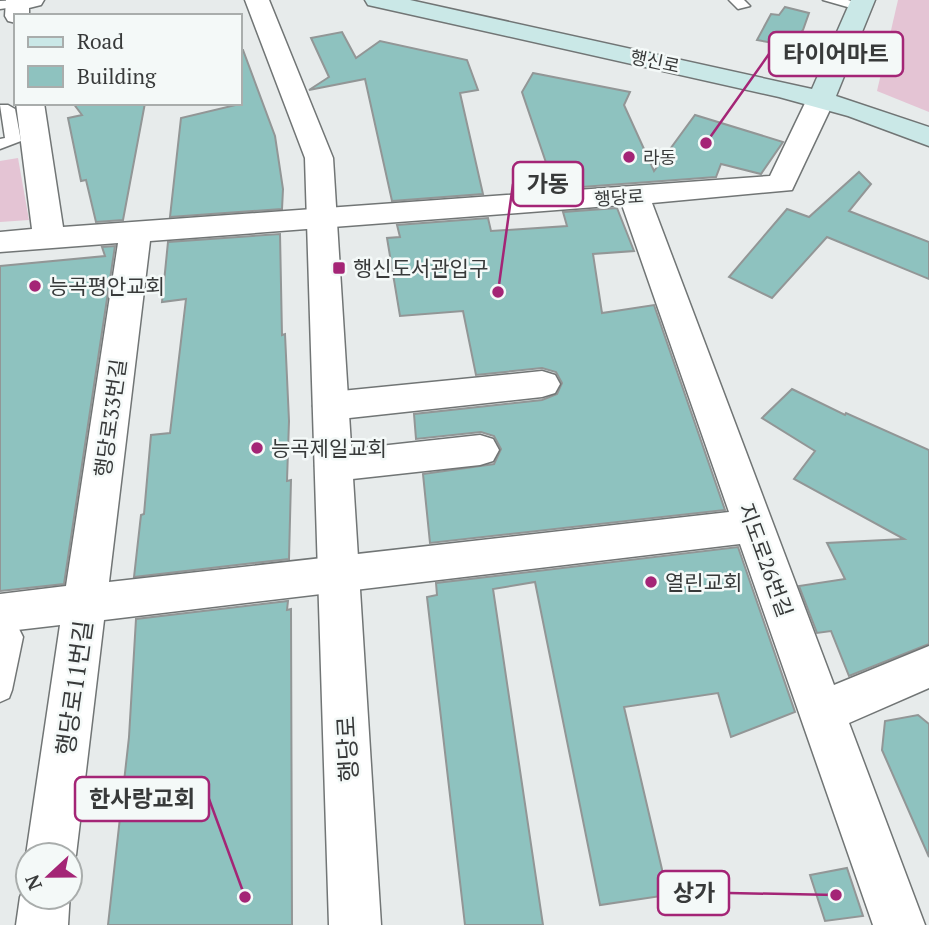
<svg xmlns="http://www.w3.org/2000/svg" width="929" height="925" font-family="'PT Serif','Noto Sans KR',serif">
	<rect width="100%" height="100%" fill="#e7ebeb"/>
	<g fill="#e4c4d4">
		<path d="M 898,0 L 929,0 L 929,112 L 877,91 Z"/>
		<path d="M 18,158 L 29,220 L 0,222 L 0,161 Z"/>
	</g>
	<g fill="#8ec2bf" stroke="#929696" stroke-width="2">
		<path d="M 785,7 L 809,13 L 803,30 L 790,46 L 757,40 L 771,14 L 779,15 Z"/>
		<path d="M 342,32 L 356,58 L 380,41 L 467,60 L 478,90 L 460,93 L 483,194 L 392,201 L 365,79 L 309,90 L 329,77 L 311,38 Z"/>
		<path d="M 240,50 L 243,50 L 275,136 L 283,189 L 282,209 L 170,217 L 181,118 L 240,104 Z"/>
		<path d="M 533,73 L 630,92 L 624,105 L 654,171 L 695,115 L 783,142 L 761,174 L 721,164 L 716,177 L 555,189 L 522,92 Z"/>
		<path d="M 73,103 L 145,103 L 123,220 L 96,222 L 86,180 L 81,181 L 68,118 L 82,115 Z"/>
		<path d="M 859,172 L 871,184 L 849,211 L 929,242 L 929,279 L 827,237 L 772,298 L 729,277 L 787,209 L 809,217 Z"/>
		<path d="M 617,208 L 634,251 L 593,254 L 602,313 L 654,305 L 725,510 L 430,543 L 423,474 L 494,464 L 501,449 L 494,436 L 481,432 L 416,439 L 414,414 L 542,400 L 557,394 L 562,383 L 556,372 L 542,368 L 476,375 L 463,311 L 400,316 L 387,238 L 400,237 L 397,225 L 488,218 L 491,231 L 567,226 L 563,212 Z"/>
		<path d="M 280,234 L 282,335 L 285,334 L 289,421 L 287,481 L 291,480 L 289,559 L 134,577 L 141,515 L 144,514 L 151,435 L 170,433 L 186,299 L 162,302 L 168,242 Z"/>
		<path d="M 115,246 L 64,584 L 0,591 L 0,266 L 105,256 L 102,247 Z"/>
		<path d="M 792,389 L 845,415 L 846,413 L 929,450 L 929,644 L 849,676 L 831,631 L 817,633 L 799,586 L 845,579 L 827,543 L 904,539 L 794,479 L 815,451 L 762,418 Z"/>
		<path d="M 738,547 L 795,712 L 731,737 L 718,693 L 624,707 L 668,895 L 600,905 L 535,582 L 493,589 L 543,925 L 465,925 L 427,597 L 437,595 L 436,583 Z"/>
		<path d="M 288,601 L 287,610 L 291,609 L 292,925 L 108,925 L 129,737 L 136,619 Z"/>
		<path d="M 918,715 L 929,724 L 929,857 L 882,750 L 885,721 Z"/>
		<path d="M 847,868 L 863,916 L 825,921 L 810,875 Z"/>
	</g>
	<g fill="none" stroke-linecap="round" stroke-linejoin="round">
		<g stroke="#717575" stroke-width="3">
			<g id="service">
				<path d="M 21,0 L 21,6 L 0,9 L 0,1 Z"/>
				<path d="M 729,0 L 744,0 L 750,6 L 738,9 Z"/>
				<path d="M 823,0 L 848,0 L 865,6 L 858,10 Z"/>
				<path d="M 0,105 L 8,105 L 15,109 L 21,141 L 0,149 L 0,139 L 5,138 Z"/>
				<path d="M 11,626 L 19,629 L 23,637 L 12,690 L 9,698 L 0,702 L 0,627 Z"/>
			</g>
		</g>
		<g stroke="#717575" stroke-width="3">
			<g id="minor">
				<path d="M 6,0 L 44,0 L 41,5 L 29,8 L 29,16 L 16,16 L 16,23 L 8,21 L 5,16 Z"/>
				<path d="M 821,91 L 831,93 L 835,99 L 792,190 L 652,203 L 834,685 L 929,646 L 929,688 L 849,723 L 925,925 L 873,925 L 740,544 L 104,620 L 76,855 L 70,870 L 70,855 L 28,855 L 28,861 L 26,855 L 60,625 L 0,632 L 0,594 L 66,586 L 118,243 L 0,252 L 0,232 L 32,229 L 16,103 L 44,103 L 63,227 L 770,176 L 807,99 L 811,93 ZM 622,205 L 729,512 L 109,582 L 150,241 Z"/>
				<path d="M 542,371 L 555,375 L 560,384 L 555,393 L 542,397 L 331,420 L 318,416 L 313,406 L 318,396 L 331,392 Z"/>
				<path d="M 480,435 L 493,439 L 499,450 L 493,461 L 480,465 L 334,481 L 320,477 L 315,466 L 320,455 L 334,451 Z"/>
				<path d="M 28,878 L 28,897 L 70,897 L 70,892 L 68,925 L 16,925 L 20,897 Z"/>
			</g>
		</g>
		<g stroke="#717575" stroke-width="3">
			<path id="tertiary" d="M 245,0 L 269,0 L 333,158 L 381,925 L 329,925 L 305,158 Z"/>
		</g>
		<g stroke="#717575" stroke-width="3">
			<path id="secondary" d="M 365,0 L 410,0 L 812,89 L 851,0 L 875,0 L 836,96 L 929,127 L 929,146 L 848,116 L 779,97 L 377,7 L 368,5 Z"/>
		</g>
		<use href="#service" fill="#fff" fill-rule="evenodd"/>
		<use href="#minor" fill="#fff" fill-rule="evenodd"/>
		<use href="#tertiary" fill="#fff" fill-rule="evenodd"/>
		<use href="#secondary" fill="#cae8e7" fill-rule="evenodd"/>
	</g>
	<g fill="#a42576" stroke="#f4f9f8" stroke-width="2.5">
		<circle cx="629" cy="157" r="7"/>
		<rect x="332" y="261" width="14" height="14" rx="3.5"/>
		<circle cx="35" cy="286" r="7"/>
		<circle cx="257" cy="448" r="7"/>
		<circle cx="651" cy="582" r="7"/>
	</g>
	<g text-anchor="middle" dominant-baseline="central" stroke-width="5" stroke-linejoin="round" paint-order="stroke">
		<g font-size="18" fill="#383a3a" stroke="#f4f9f8">
			<text transform="translate(655 61) rotate(12)">행신로</text>
			<text transform="translate(619 197) rotate(-4)">행당로</text>
		</g>
		<g font-size="18" fill="#383a3a" stroke="#f4f9f8" text-anchor="start">
			<text x="643" y="157">라동</text>
		</g>
		<g font-size="21" fill="#383a3a" stroke="#f4f9f8" text-anchor="start">
			<text x="353" y="268">행신도서관입구</text>
			<text x="49" y="286">능곡평안교회</text>
			<text x="271" y="448">능곡제일교회</text>
			<text x="665" y="582">열린교회</text>
		</g>
		<g font-size="21" fill="#383a3a" stroke="#f4f9f8">
			<text transform="translate(110 418) rotate(-82)">행당로33번길</text>
			<text transform="translate(766 560) rotate(70)">지도로26번길</text>
		</g>
		<g font-size="24" fill="#383a3a" stroke="#f4f9f8">
			<text transform="translate(74 688) rotate(-82)">행당로11번길</text>
			<text transform="translate(347 749) rotate(-93)">행당로</text>
		</g>
	</g>
	<path fill="none" stroke="#a42576" stroke-width="2.5" d="M706 143L769 54M498 292L513 184M245 897L209 799M836 895L729 893"/>
	<g fill="#a42576" stroke="#f4f9f8" stroke-width="2.5">
		<circle cx="706" cy="143" r="7"/>
		<circle cx="498" cy="292" r="7"/>
		<circle cx="245" cy="897" r="7"/>
		<circle cx="836" cy="895" r="7"/>
	</g>
	<g fill="#f4f9f8" stroke="#a42576" stroke-width="2.5">
		<rect x="769" y="32" width="134" height="44" rx="7"/>
		<rect x="513" y="162" width="70" height="44" rx="7"/>
		<rect x="75" y="777" width="134" height="44" rx="7"/>
		<rect x="658" y="871" width="71" height="44" rx="7"/>
	</g>
	<g font-size="23" text-anchor="middle" font-weight="bold" fill="#383a3a">
		<text x="836" y="62">타이어마트</text>
		<text x="548" y="192">가동</text>
		<text x="142" y="807">한사랑교회</text>
		<text x="694" y="901">상가</text>
	</g>
	<rect x="14" y="14" width="228" height="91" fill="#f4f9f8" stroke="#a9adac" stroke-width="2"/>
	<rect x="28" y="37" width="35" height="10" fill="#cae8e7" stroke="#a9adac" stroke-width="2"/>
	<text x="77" y="49" font-size="21" fill="#383a3a">Road</text>
	<rect x="28" y="66" width="35" height="21" fill="#8ec2bf" stroke="#a9adac" stroke-width="2"/>
	<text x="77" y="84" font-size="21" fill="#383a3a">Building</text>
	<g transform="translate(49 876) rotate(248)"><circle r="33" fill="#f4f9f8" stroke="#a9adac" stroke-width="2"/>
	<path d="M0-5L12 26L0 18L-12 26Z" fill="#a42576"/>
	<text y="-10" font-size="19" font-weight="bold" text-anchor="middle" fill="#383a3a">N</text>
	</g>
</svg>
